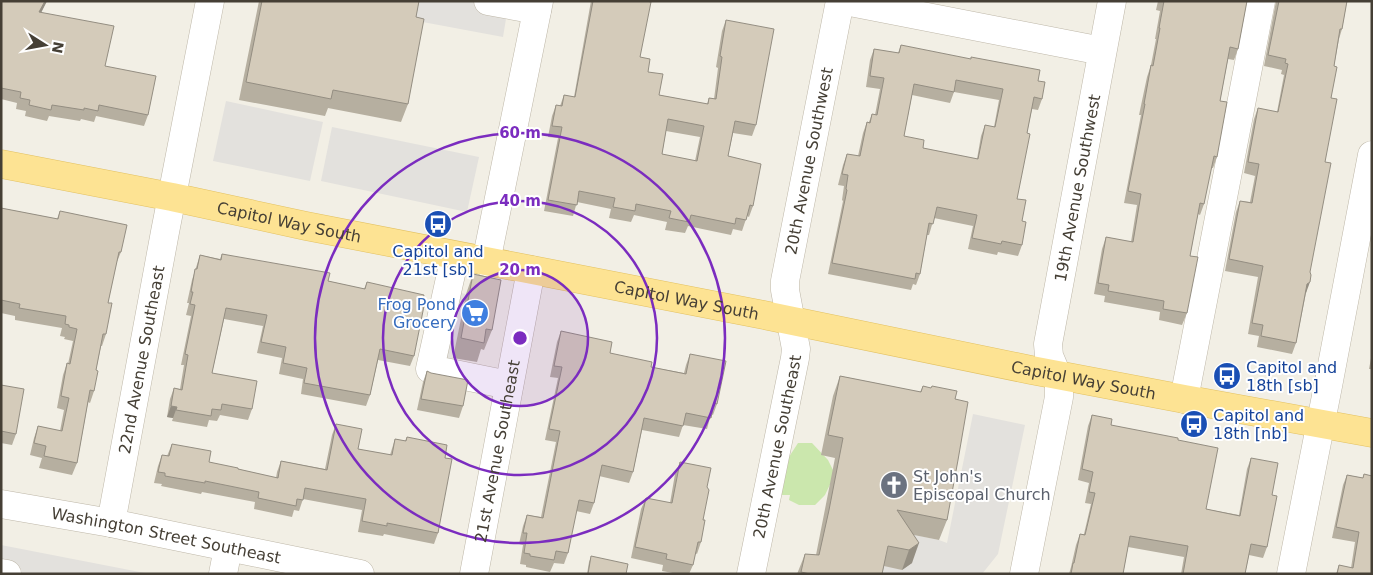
<svg xmlns="http://www.w3.org/2000/svg" width="1373" height="575" font-family="'DejaVu Sans',sans-serif">
	<rect width="100%" height="100%" fill="#f2efe5"/>
	<path fill="#cbe7ad" d="M 798,443 L 812,443 L 828,460 L 835,474 L 825,495 L 815,505 L 799,505 L 789,500 L 790,495 L 782,495 L 779,479 L 787,460 Z"/>
	<g fill="#e3e1dd">
		<path d="M 416,1 L 509,1 L 503,37 L 412,20 Z"/>
		<path d="M 226,101 L 323,122 L 310,181 L 213,161 Z"/>
		<path d="M 332,127 L 479,157 L 467,212 L 321,181 Z"/>
		<path d="M 439,289 L 466,294 L 452,365 L 425,359 Z"/>
		<path d="M 973,414 L 1025,425 L 998,554 L 982,574 L 849,574 L 886,551 L 899,569 L 902,570 L 910,564 L 910,561 L 901,532 L 939,540 L 947,543 Z"/>
		<path d="M 1,545 L 150,574 L 1,574 Z"/>
	</g>
	<g fill="none" stroke-linecap="round" stroke-linejoin="round">
		<g stroke="#beb7a8" stroke-width="29">
			<g id="minor">
				<path d="M 488,1 L 537,10"/>
				<path d="M 845,1 L 1102,51"/>
				<path d="M 455,256 L 430,369 L 509,385"/>
				<path d="M 486,262 L 539,1"/>
				<path d="M 1184,399 L 1261,1"/>
				<path id="s1" d="M 1,504 L 111,523 L 360,574"/>
				<path id="s2" d="M 111,523 L 165,232 L 210,1"/>
				<path d="M 1,573 L 7,574"/>
				<path d="M 223,574 L 228,548"/>
				<path id="s3" d="M 474,574 L 531,270"/>
				<path id="s4" d="M 751,574 L 795,358 L 796,349 L 785,290 L 785,281 L 840,1"/>
				<path id="s5" d="M 1024,574 L 1059,397 L 1059,384 L 1057,375 L 1049,356 L 1048,344 L 1112,1"/>
				<path d="M 1291,574 L 1328,386 L 1372,155"/>
			</g>
		</g>
		<g stroke="#e2c163" stroke-width="29">
			<g id="major">
				<path id="s6" d="M 1,164 L 172,197 L 306,226 L 764,315 L 1031,370 L 1184,399 L 1372,433"/>
			</g>
		</g>
		<use href="#minor" stroke="#fff" stroke-width="28"/>
		<use href="#major" stroke="#fde393" stroke-width="28"/>
	</g>
	<g fill="#b6afa0" fill-rule="evenodd">
		<path d="M 1,1 L 47,1 L 41,12 L 105,66 L 148,115 L 144,126 L 96,116 L 94,122 L 81,119 L 80,121 L 49,116 L 47,121 L 25,116 L 26,111 L 16,109 L 17,103 L 1,99 Z"/>
		<path d="M 259,1 L 419,1 L 416,17 L 408,104 L 401,122 L 328,108 L 325,116 L 239,100 Z"/>
		<path d="M 591,1 L 646,1 L 640,57 L 659,95 L 707,104 L 709,98 L 714,99 L 718,68 L 716,67 L 722,31 L 726,20 L 756,125 L 752,136 L 733,133 L 728,156 L 753,206 L 749,217 L 747,216 L 742,231 L 733,229 L 731,235 L 688,226 L 685,233 L 665,230 L 667,222 L 634,215 L 631,222 L 609,218 L 611,209 L 577,202 L 573,216 L 544,211 L 558,138 L 548,137 L 552,116 L 556,105 L 560,106 L 564,95 L 574,97 ZM 666,131 L 700,137 L 695,161 L 662,154 Z"/>
		<path d="M 1158,1 L 1247,1 L 1238,49 L 1234,60 L 1228,59 L 1220,101 L 1217,157 L 1213,168 L 1211,168 L 1204,204 L 1200,215 L 1198,214 L 1190,256 L 1187,313 L 1182,325 L 1159,320 L 1160,312 L 1104,302 L 1105,296 L 1094,294 L 1102,249 L 1106,237 L 1131,242 L 1137,205 L 1124,203 L 1141,115 L 1139,115 L 1147,77 L 1151,65 L 1156,39 L 1155,39 L 1160,11 L 1156,10 Z"/>
		<path d="M 1276,1 L 1347,1 L 1342,29 L 1339,39 L 1334,66 L 1325,162 L 1306,293 L 1296,343 L 1292,354 L 1257,347 L 1259,336 L 1248,334 L 1258,277 L 1225,271 L 1236,212 L 1240,201 L 1250,202 L 1255,176 L 1244,173 L 1254,119 L 1258,108 L 1277,112 L 1284,75 L 1281,74 L 1282,70 L 1264,66 Z"/>
		<path d="M 901,45 L 1038,81 L 1042,99 L 1038,110 L 1032,109 L 1027,133 L 1017,199 L 1022,221 L 1022,245 L 1018,256 L 998,252 L 997,255 L 968,249 L 973,226 L 934,218 L 929,235 L 927,235 L 920,274 L 916,285 L 913,284 L 911,290 L 828,274 L 843,201 L 842,200 L 844,186 L 838,185 L 843,165 L 847,154 L 858,156 L 863,133 L 867,122 L 869,122 L 872,114 L 875,115 L 880,89 L 866,87 L 870,60 L 874,49 L 898,53 ZM 954,92 L 999,100 L 994,127 L 985,125 L 981,136 L 977,159 L 923,148 L 904,136 L 912,95 L 950,103 Z"/>
		<path d="M 1,208 L 57,219 L 60,211 L 121,252 L 116,264 L 108,303 L 106,334 L 102,346 L 101,346 L 96,370 L 94,391 L 90,403 L 88,402 L 77,463 L 72,475 L 39,468 L 42,458 L 30,455 L 34,438 L 38,426 L 60,431 L 64,410 L 57,408 L 63,375 L 67,363 L 68,364 L 73,341 L 64,339 L 65,337 L 60,336 L 62,328 L 15,320 L 15,316 L 1,313 Z"/>
		<path d="M 222,254 L 328,281 L 364,289 L 367,282 L 414,356 L 410,366 L 378,360 L 370,395 L 366,406 L 301,394 L 303,379 L 279,374 L 282,358 L 257,353 L 263,326 L 224,319 L 212,373 L 252,409 L 248,420 L 220,415 L 217,421 L 209,420 L 207,427 L 172,421 L 173,418 L 167,417 L 170,399 L 174,388 L 180,389 L 184,365 L 181,365 L 191,316 L 186,315 L 189,303 L 187,303 L 192,280 L 200,255 L 220,259 Z"/>
		<path d="M 473,274 L 492,330 L 484,350 L 481,349 L 477,362 L 453,358 L 466,294 Z"/>
		<path d="M 561,331 L 610,353 L 651,367 L 684,373 L 686,365 L 690,354 L 717,404 L 713,415 L 711,414 L 707,429 L 683,425 L 679,437 L 642,430 L 633,472 L 629,483 L 599,476 L 594,503 L 590,514 L 576,511 L 568,553 L 564,564 L 554,563 L 550,572 L 526,567 L 526,565 L 520,564 L 523,545 L 519,544 L 523,526 L 527,515 L 541,517 L 556,442 L 545,440 L 558,378 L 550,377 L 557,342 Z"/>
		<path d="M 1372,353 L 1372,369 L 1369,369 Z"/>
		<path d="M 427,371 L 463,406 L 459,418 L 417,410 L 423,382 Z"/>
		<path d="M 840,376 L 920,392 L 923,386 L 955,399 L 947,520 L 939,540 L 914,535 L 912,563 L 902,570 L 884,566 L 882,574 L 797,574 L 805,554 L 816,555 L 835,458 L 821,455 L 833,396 Z"/>
		<path d="M 1,385 L 16,434 L 12,445 L 1,443 Z"/>
		<path d="M 1092,415 L 1111,425 L 1178,440 L 1206,509 L 1239,515 L 1247,469 L 1251,458 L 1272,495 L 1267,547 L 1263,558 L 1249,555 L 1245,574 L 1181,574 L 1184,557 L 1128,547 L 1123,574 L 1069,574 L 1071,567 L 1076,545 L 1080,534 L 1084,534 L 1091,504 L 1085,503 L 1089,483 L 1078,480 L 1088,426 Z"/>
		<path d="M 336,424 L 358,449 L 390,455 L 395,439 L 405,441 L 407,437 L 445,458 L 438,533 L 434,544 L 384,534 L 383,536 L 358,532 L 362,510 L 303,499 L 299,511 L 294,510 L 292,517 L 254,509 L 255,502 L 202,492 L 201,494 L 161,486 L 162,484 L 154,483 L 158,466 L 162,455 L 167,456 L 172,444 L 209,462 L 276,478 L 277,472 L 281,461 L 325,469 L 332,435 Z"/>
		<path d="M 680,462 L 707,487 L 703,520 L 701,542 L 697,554 L 695,553 L 693,565 L 689,574 L 678,574 L 662,571 L 663,565 L 631,558 L 641,509 L 646,498 L 670,503 L 675,474 Z"/>
		<path d="M 1364,474 L 1372,574 L 1336,574 L 1339,565 L 1351,568 L 1355,542 L 1332,538 L 1343,485 L 1347,475 L 1363,478 Z"/>
		<path d="M 591,557 L 626,574 L 587,574 L 589,562 Z"/>
	</g>
	<g fill="#948e82">
		<path d="M 45,1 L 47,1 L 36,23 L 39,12 Z"/>
		<path d="M 1310,282 L 1306,293 L 1303,295 L 1307,284 Z"/>
		<path d="M 171,406 L 177,407 L 173,418 L 167,417 Z"/>
		<path d="M 919,543 L 912,563 L 902,570 L 909,550 Z"/>
	</g>
	<g fill="#d4cbba" stroke="#948e82" fill-rule="evenodd">
		<path d="M 1,1 L 45,1 L 39,12 L 114,26 L 105,66 L 156,76 L 148,115 L 99,105 L 98,111 L 84,108 L 84,110 L 52,105 L 51,110 L 29,105 L 30,100 L 20,98 L 21,92 L 1,88 Z"/>
		<path d="M 262,1 L 419,1 L 416,17 L 424,19 L 408,104 L 333,90 L 331,99 L 246,82 Z"/>
		<path d="M 593,1 L 646,1 L 651,2 L 640,57 L 650,59 L 648,72 L 663,74 L 659,95 L 708,104 L 709,98 L 716,99 L 722,57 L 720,56 L 726,20 L 774,29 L 756,125 L 735,121 L 728,156 L 761,164 L 753,206 L 750,205 L 746,220 L 736,218 L 735,224 L 691,215 L 689,222 L 669,218 L 671,211 L 636,204 L 635,211 L 613,207 L 615,198 L 579,191 L 577,205 L 548,200 L 562,127 L 552,126 L 556,105 L 562,106 L 564,95 L 575,97 ZM 668,119 L 704,126 L 697,161 L 662,154 Z"/>
		<path d="M 1164,1 L 1247,1 L 1238,49 L 1230,47 L 1220,101 L 1227,102 L 1217,157 L 1214,156 L 1204,204 L 1200,203 L 1190,256 L 1198,257 L 1187,313 L 1163,309 L 1164,301 L 1108,291 L 1109,285 L 1098,283 L 1106,237 L 1133,242 L 1141,194 L 1128,191 L 1145,104 L 1144,104 L 1151,65 L 1153,66 L 1160,28 L 1159,28 Z"/>
		<path d="M 1279,1 L 1347,1 L 1342,29 L 1340,29 L 1334,66 L 1337,67 L 1331,98 L 1337,99 L 1325,162 L 1331,163 L 1310,272 L 1311,275 L 1310,282 L 1307,284 L 1296,343 L 1261,336 L 1263,325 L 1252,323 L 1263,266 L 1229,259 L 1240,201 L 1252,203 L 1259,164 L 1248,162 L 1258,108 L 1278,112 L 1288,64 L 1285,63 L 1286,59 L 1268,55 Z"/>
		<path d="M 901,45 L 971,59 L 971,57 L 1040,70 L 1038,81 L 1045,82 L 1042,99 L 1034,97 L 1027,133 L 1030,134 L 1017,199 L 1026,200 L 1022,221 L 1026,222 L 1022,245 L 1002,241 L 1001,244 L 972,238 L 977,215 L 937,207 L 933,224 L 929,223 L 920,274 L 916,273 L 915,279 L 832,263 L 847,190 L 846,189 L 848,175 L 842,174 L 847,154 L 860,156 L 867,122 L 870,123 L 872,114 L 877,115 L 884,78 L 870,76 L 874,49 L 899,53 ZM 956,80 L 1003,89 L 995,127 L 985,125 L 978,159 L 923,148 L 924,140 L 904,136 L 914,84 L 954,92 Z"/>
		<path d="M 1,208 L 58,219 L 60,211 L 127,225 L 121,252 L 119,252 L 108,303 L 112,303 L 106,334 L 103,334 L 96,370 L 98,371 L 94,391 L 90,390 L 77,463 L 44,456 L 46,446 L 34,443 L 38,426 L 62,431 L 69,398 L 61,396 L 67,363 L 70,364 L 77,329 L 69,327 L 69,325 L 65,324 L 66,316 L 19,308 L 20,304 L 1,300 Z"/>
		<path d="M 222,254 L 330,273 L 328,281 L 365,289 L 367,282 L 424,295 L 423,300 L 425,301 L 414,356 L 380,349 L 370,395 L 304,383 L 307,368 L 283,363 L 286,347 L 261,342 L 267,315 L 226,308 L 212,373 L 257,381 L 252,409 L 222,404 L 221,410 L 212,409 L 211,416 L 176,410 L 177,407 L 171,406 L 174,388 L 182,390 L 188,355 L 185,354 L 195,305 L 190,304 L 193,292 L 191,292 L 195,269 L 197,269 L 200,255 L 221,260 Z"/>
		<path d="M 473,274 L 501,280 L 492,330 L 486,329 L 484,343 L 461,338 Z"/>
		<path d="M 561,331 L 612,342 L 610,353 L 652,362 L 651,367 L 686,374 L 690,354 L 726,361 L 717,404 L 714,403 L 711,418 L 686,413 L 683,426 L 644,418 L 633,472 L 602,465 L 594,503 L 579,500 L 568,553 L 556,551 L 554,560 L 530,556 L 530,554 L 524,553 L 527,533 L 523,533 L 527,515 L 543,518 L 560,431 L 549,429 L 562,367 L 554,366 Z"/>
		<path d="M 427,371 L 431,373 L 468,380 L 463,406 L 421,399 Z"/>
		<path d="M 840,376 L 921,392 L 923,386 L 931,388 L 932,386 L 957,391 L 955,399 L 968,402 L 958,460 L 947,520 L 897,510 L 919,543 L 909,550 L 888,546 L 882,574 L 810,574 L 801,572 L 805,554 L 819,555 L 829,510 L 843,438 L 828,435 Z"/>
		<path d="M 1,385 L 24,389 L 16,434 L 1,431 Z"/>
		<path d="M 1092,415 L 1112,419 L 1111,425 L 1178,438 L 1178,440 L 1218,448 L 1206,509 L 1240,516 L 1251,458 L 1278,463 L 1272,495 L 1277,496 L 1267,547 L 1251,544 L 1245,574 L 1183,574 L 1188,546 L 1130,536 L 1123,574 L 1071,574 L 1073,563 L 1074,563 L 1080,534 L 1085,535 L 1095,493 L 1089,492 L 1093,472 L 1082,469 Z"/>
		<path d="M 336,424 L 362,429 L 358,449 L 392,455 L 395,439 L 406,441 L 407,437 L 447,445 L 445,458 L 452,459 L 438,533 L 387,523 L 387,526 L 362,521 L 366,499 L 305,488 L 303,500 L 297,499 L 296,506 L 258,498 L 259,492 L 205,481 L 205,483 L 165,476 L 165,473 L 158,472 L 162,455 L 169,456 L 172,444 L 211,451 L 209,462 L 238,468 L 238,469 L 278,478 L 281,461 L 327,470 Z"/>
		<path d="M 680,462 L 711,468 L 707,487 L 709,490 L 703,520 L 705,520 L 701,542 L 698,542 L 693,565 L 666,559 L 667,554 L 635,547 L 646,498 L 672,503 Z"/>
		<path d="M 1364,474 L 1372,476 L 1372,574 L 1337,574 L 1339,565 L 1353,568 L 1359,532 L 1336,527 L 1347,475 L 1363,478 Z"/>
		<path d="M 591,556 L 628,564 L 626,574 L 588,574 Z"/>
	</g>
	<circle cx="520" cy="338" r="68" fill="#7b2cbf" fill-opacity=".12"/>
	<g fill="none" stroke="#7b2cbf" stroke-width="2.5">
		<circle cx="520" cy="338" r="68"/>
		<circle cx="520" cy="338" r="137"/>
		<circle cx="520" cy="338" r="205"/>
	</g>
	<defs>
		<g id="bus-disc" transform="scale(1.4375)"><circle r="9.5" fill="#1a4fb4" stroke="#fff"/><path d="M-5-6H5V4H4V6H2V4H-2V6H-4V4H-5ZM-3.5-4V0h7V-4ZM-3.5 1.2v1.5H-2V1.2ZM2 1.2v1.5H3.5V1.2Z" fill="#fff"/></g>
		<g id="supermarket-disc" transform="scale(1.4375)"><circle r="9.5" fill="#3f7fe0" stroke="#fff"/><path d="M-6-5.5h2.5l.6 2H6L4.5 2H-2.5L-4.4-4H-6ZM-1.5 3.2a1.3 1.3 0 1 0 .1 0ZM3 3.2a1.3 1.3 0 1 0 .1 0Z" fill="#fff"/></g>
		<g id="church-disc" transform="scale(1.4375)"><circle r="9.5" fill="#6b7280" stroke="#fff"/><path d="M-1.2-6h2.4v3.5h3.3v2.4h-3.3V6h-2.4V-.1h-3.3v-2.4h3.3Z" fill="#fff"/></g>
	</defs>
	<g fill-rule="evenodd">
		<use href="#bus-disc" x="438" y="224"/>
		<use href="#supermarket-disc" x="475" y="313"/>
		<use href="#bus-disc" x="1227" y="376"/>
		<use href="#bus-disc" x="1194" y="424"/>
		<use href="#church-disc" x="894" y="485"/>
	</g>
	<g text-anchor="middle" dominant-baseline="central" stroke-width="4" stroke-linejoin="round" paint-order="stroke">
		<g font-size="16" fill="#453f35" stroke="#fff">
			<text stroke="none"><textPath href="#s4" startOffset="421">20th Avenue Southwest</textPath></text>
			<text stroke="none"><textPath href="#s5" startOffset="394">19th Avenue Southwest</textPath></text>
			<text stroke="none"><textPath href="#s6" startOffset="294">Capitol Way South</textPath></text>
			<text stroke="none"><textPath href="#s6" startOffset="699">Capitol Way South</textPath></text>
			<text stroke="none"><textPath href="#s2" startOffset="166">22nd Avenue Southeast</textPath></text>
			<text stroke="none"><textPath href="#s6" startOffset="1104">Capitol Way South</textPath></text>
			<text stroke="none"><textPath href="#s4" startOffset="130">20th Avenue Southeast</textPath></text>
			<text stroke="none"><textPath href="#s3" startOffset="125">21st Avenue Southeast</textPath></text>
			<text stroke="none"><textPath href="#s1" startOffset="168">Washington Street Southeast</textPath></text>
		</g>
		<g font-size="16" fill="#164399" stroke="#fff" text-anchor="start">
			<text x="438" y="251" text-anchor="middle">Capitol and<tspan x="438" dy="18">21st [sb]</tspan></text>
			<text x="1246" y="367">Capitol and<tspan x="1246" dy="18">18th [sb]</tspan></text>
			<text x="1213" y="415">Capitol and<tspan x="1213" dy="18">18th [nb]</tspan></text>
		</g>
		<g font-size="16" fill="#366cbe" stroke="#fff" text-anchor="end">
			<text x="456" y="304">Frog Pond<tspan x="456" dy="18">Grocery</tspan></text>
		</g>
		<g font-size="16" fill="#5b616d" stroke="#fff" text-anchor="start">
			<text x="913" y="476">St John's<tspan x="913" dy="18">Episcopal Church</tspan></text>
		</g>
	</g>
	<circle cx="520" cy="338" r="8" fill="#7b2cbf" stroke="#fff" stroke-width="2.5"/>
	<g font-size="15" text-anchor="middle" font-weight="bold" fill="#7b2cbf" stroke="#fff" stroke-width="4" stroke-linejoin="round" paint-order="stroke">
		<text x="520" y="138">60 m</text>
		<text x="520" y="206">40 m</text>
		<text x="520" y="275">20 m</text>
	</g>
	<rect width="1373" height="575" fill="none" stroke="#453f35" stroke-width="5"/>
	<g transform="translate(45 45) rotate(101)" stroke="#ffffff" stroke-width="4" paint-order="stroke">
	<path d="M0-4L9 19L0 12L-9 19Z" fill="#453f35"/>
	<text y="-8" font-size="14" font-weight="bold" text-anchor="middle" fill="#453f35">N</text>
	</g>
</svg>
